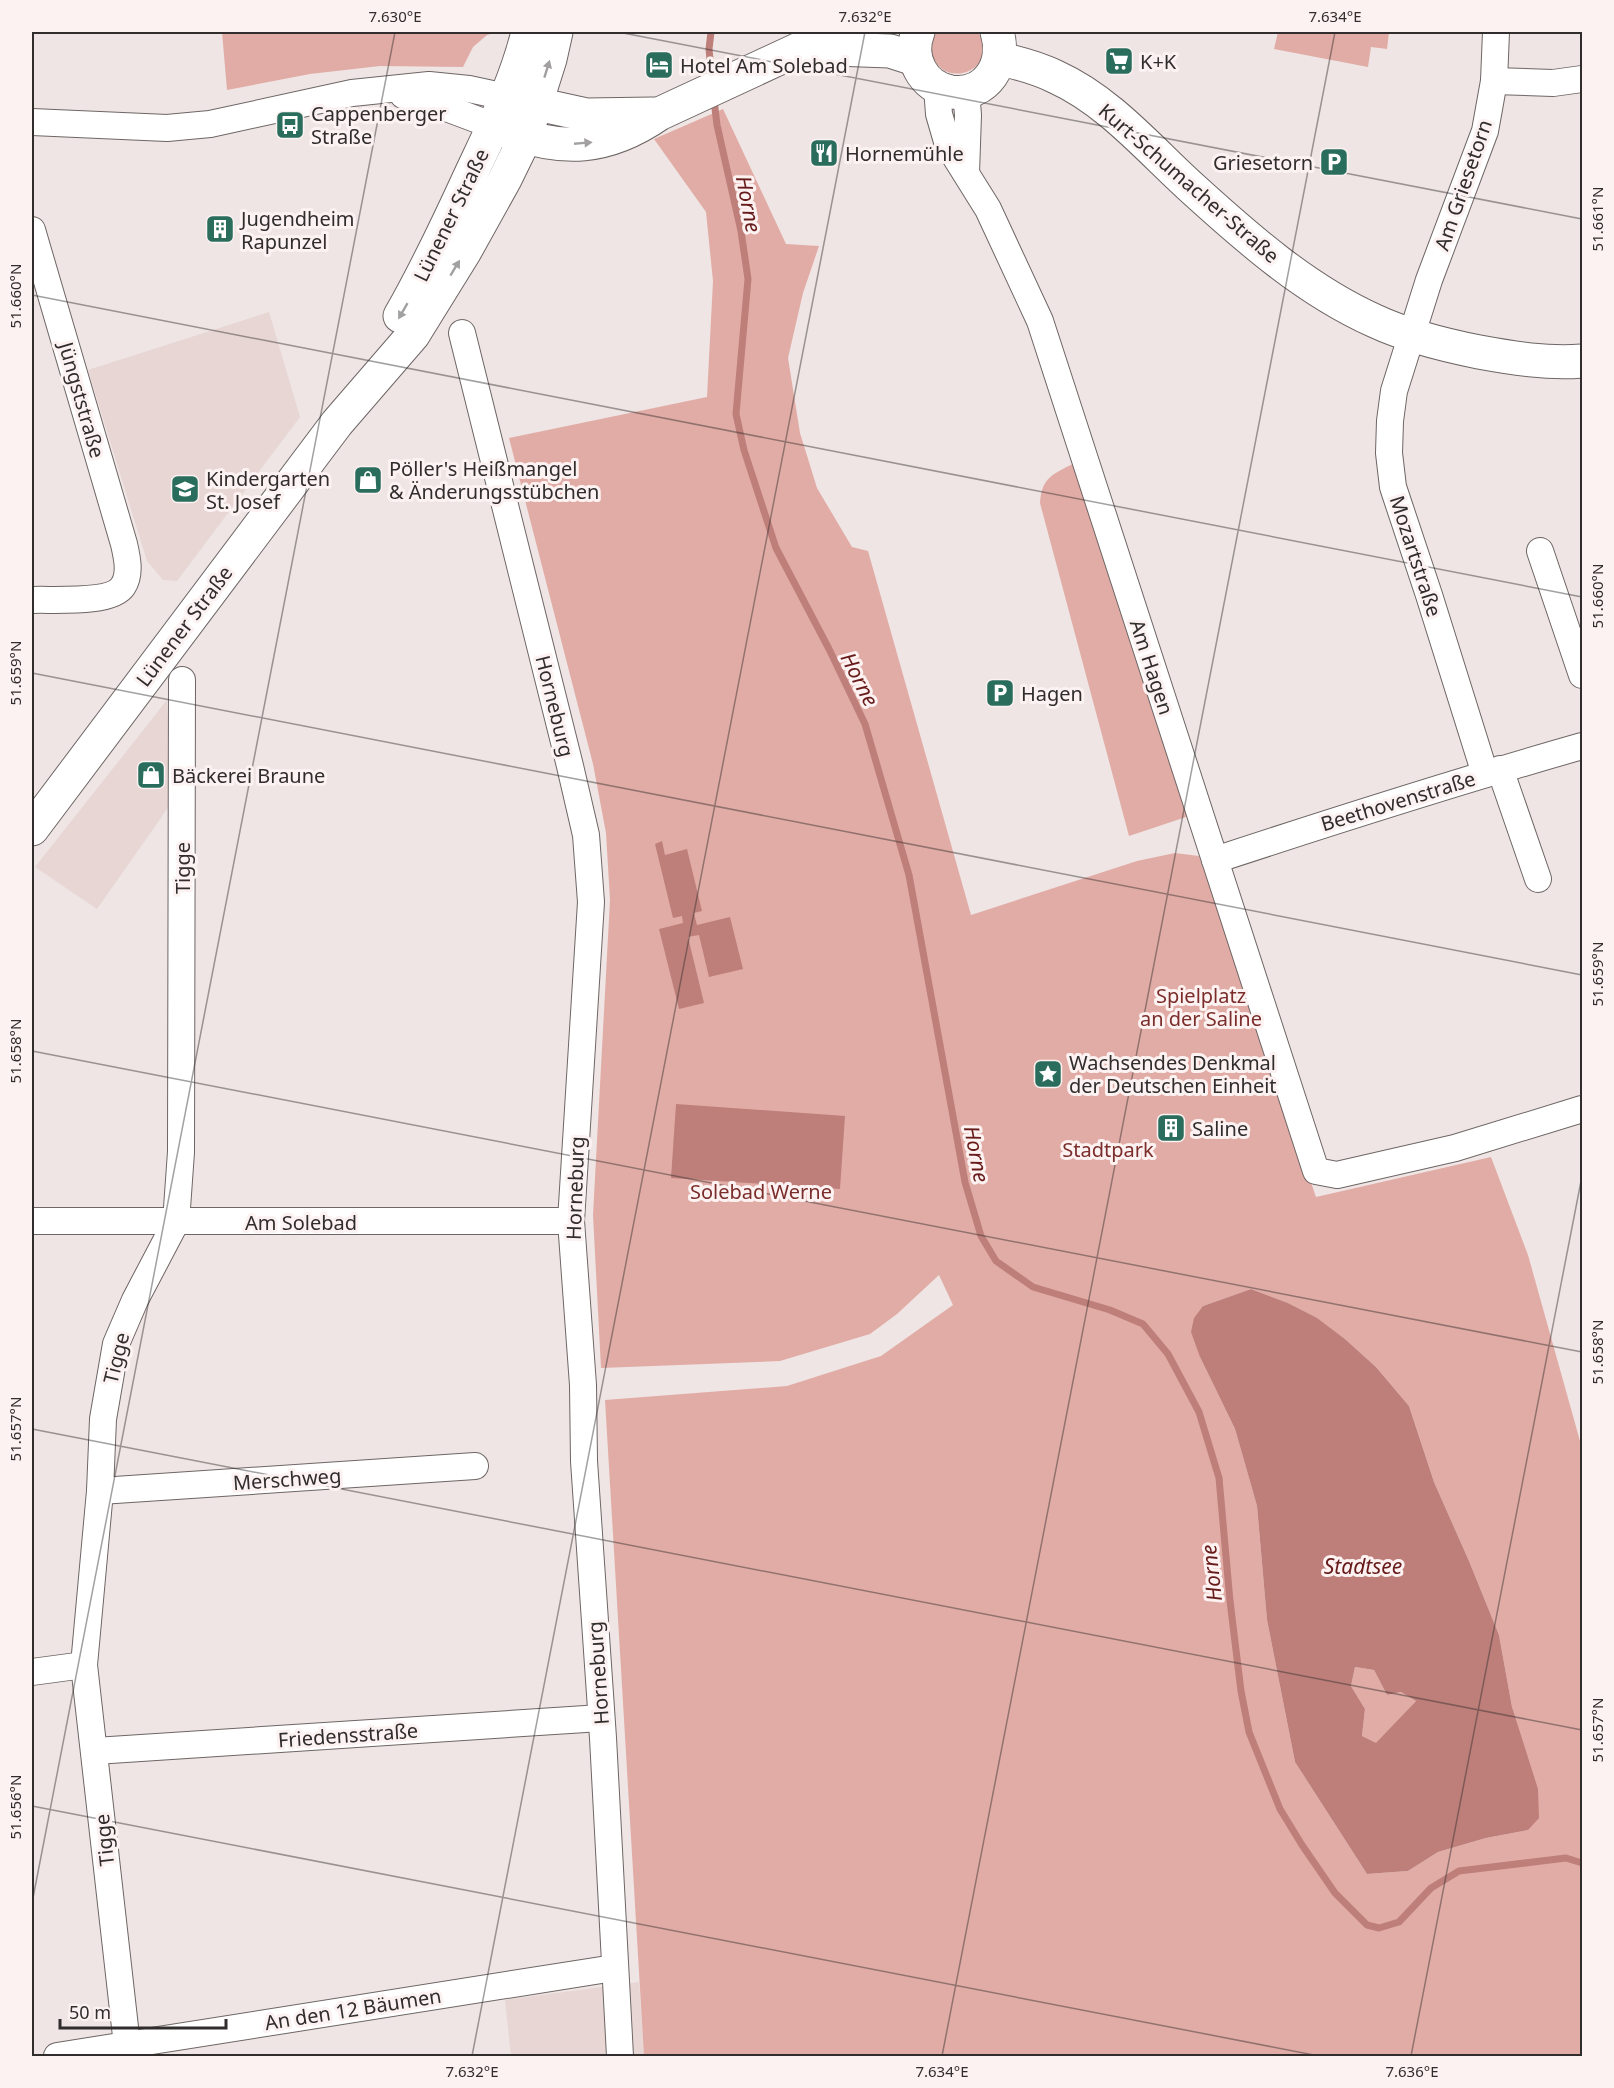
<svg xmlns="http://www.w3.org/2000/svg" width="1614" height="2088" font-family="'Noto Sans',sans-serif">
	<rect width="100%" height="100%" fill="#eee5e4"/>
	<g fill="#e7d6d4">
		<path d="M 269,312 L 300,417 L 177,581 L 163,580 L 147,561 L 88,370 Z"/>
		<path d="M 167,700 L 172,802 L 97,909 L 35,867 Z"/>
		<path d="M 639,1982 L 644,2056 L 511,2056 L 505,2000 Z"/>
	</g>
	<g fill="#e2aca6" fill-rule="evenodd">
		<path d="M 222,32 L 499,32 L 487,35 L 473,47 L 463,67 L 380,66 L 310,74 L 227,90 Z"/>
		<path d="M 937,32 L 978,32 C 1001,72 941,91 932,53 C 931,45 932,38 937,32 Z"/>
		<path d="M 1278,32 L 1389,32 L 1387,49 L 1371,47 L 1368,67 L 1274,49 Z"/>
		<path d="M 723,109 L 786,244 L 819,246 L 803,293 L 788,358 L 800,433 L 817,488 L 852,547 L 868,551 L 971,915 L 1137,861 L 1175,853 L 1199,856 L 1316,1197 L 1491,1157 L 1528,1255 L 1580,1441 L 1582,1444 L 1582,2056 L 644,2056 L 605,1400 L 787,1386 L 881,1356 L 953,1305 L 939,1275 L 897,1314 L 870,1334 L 780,1361 L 601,1368 L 593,1215 L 610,900 L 606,833 L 593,764 L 509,438 L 707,397 L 713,281 L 706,212 L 654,139 ZM 1251,1289 L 1288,1303 L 1316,1318 L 1345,1339 L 1376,1367 L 1409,1406 L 1434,1482 L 1469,1561 L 1499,1635 L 1512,1707 L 1528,1830 L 1486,1838 L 1438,1852 L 1408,1871 L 1367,1874 L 1295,1762 L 1267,1620 L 1257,1506 L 1235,1429 L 1200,1357 L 1203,1306 Z"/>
		<path d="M 1074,463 L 1189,816 L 1129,836 L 1040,503 C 1042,476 1053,475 1074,463 Z"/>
		<path d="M 1355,1667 L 1374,1670 L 1387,1695 L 1401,1692 L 1416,1701 L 1376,1744 L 1362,1736 L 1365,1709 L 1351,1686 Z"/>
	</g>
	<g fill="#be7f7a" fill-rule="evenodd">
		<path d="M 662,841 L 665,855 L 687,849 L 702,911 L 694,913 L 697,925 L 730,917 L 743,969 L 709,977 L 699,935 L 688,937 L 704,1003 L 679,1009 L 659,929 L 683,923 L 682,916 L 673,918 L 655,844 Z"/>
		<path d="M 676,1104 L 845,1116 L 840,1189 L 671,1178 Z"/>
		<path d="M 1251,1289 L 1288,1303 L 1317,1318 L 1345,1339 L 1376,1367 L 1409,1406 L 1434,1482 L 1469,1561 L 1499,1635 L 1512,1707 L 1538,1789 L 1539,1818 L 1528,1830 L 1486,1838 L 1438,1852 L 1408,1871 L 1367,1874 L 1295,1762 L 1267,1620 L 1257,1506 L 1235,1429 L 1200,1357 L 1191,1332 L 1194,1318 L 1203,1306 ZM 1355,1667 L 1374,1670 L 1387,1695 L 1401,1692 L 1416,1701 L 1376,1743 L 1362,1736 L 1365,1709 L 1351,1686 Z"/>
	</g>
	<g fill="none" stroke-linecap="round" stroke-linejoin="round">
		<g stroke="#be7f7a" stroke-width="7">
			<path d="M 711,32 L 709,49 L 712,80"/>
			<path d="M 714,100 L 717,125 L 741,231 L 748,279 L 736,414 L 744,450 L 776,548 L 829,649 L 865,724 L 909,875 L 965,1182 L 981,1236 L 996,1261 L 1033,1287 L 1110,1310 L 1143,1324 L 1168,1354 L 1199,1412 L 1219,1478 L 1230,1601 L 1241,1691 L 1249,1732 L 1280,1809 L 1302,1845 L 1335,1893 L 1367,1925 L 1379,1928 L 1399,1922 L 1431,1888 L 1459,1871 L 1566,1858 L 1582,1863"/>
		</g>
		<g stroke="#6e6665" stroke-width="28">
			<g id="minor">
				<path d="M 1494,81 L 1553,83 L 1582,79"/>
				<path d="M 937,87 L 939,114 L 948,145 L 988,209 L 1040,321 L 1316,1171 L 1337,1175 L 1455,1148 L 1582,1109"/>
				<path d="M 966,91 L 968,115 L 966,173"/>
				<path d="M 403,95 L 433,103 L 494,126"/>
				<path d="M 32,122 L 167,128 L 210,124 L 352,93 L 429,85 L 469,89 L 506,97"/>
				<path d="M 32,230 L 124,544 C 127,557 131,574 123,586 C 112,604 52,599 32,600"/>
				<path d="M 462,333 L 570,766 L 586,835 L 591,902 L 571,1221 L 583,1385 L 584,1461 L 603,1738 L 620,2056"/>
				<path d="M 1540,551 L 1582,675"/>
				<path d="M 1500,769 L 1538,879"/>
				<path d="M 1485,774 L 1429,595 L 1393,487 L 1389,453 L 1390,421 L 1394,391 L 1429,280 L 1485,131 L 1494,81 L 1496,32"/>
				<path d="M 1215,860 C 1337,820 1459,781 1582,746"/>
				<path d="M 32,1221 L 571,1221"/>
				<path d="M 100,1491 L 475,1466"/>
				<path d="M 32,1672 L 84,1665"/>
				<path d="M 95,1751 L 601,1718"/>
				<path d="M 127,2045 L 84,1665 L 100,1491 L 103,1419 L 116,1344 L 135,1300 L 176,1222 L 181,1152 L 182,680"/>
				<path d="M 57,2056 L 614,1968"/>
			</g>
		</g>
		<g stroke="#6e6665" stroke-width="35">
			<g id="secondary">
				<path d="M 918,32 C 908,57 922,87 951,92 C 987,97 1007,63 997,32"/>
				<path d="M 810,50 L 834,49 L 890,51 L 915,59"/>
				<path d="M 1000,59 C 1019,63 1038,68 1056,77 C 1109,101 1150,150 1192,188 C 1248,239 1306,290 1375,321 C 1407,336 1444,345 1479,352 C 1512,358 1548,364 1582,361"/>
				<path d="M 514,99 L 587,115 L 653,114"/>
				<path d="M 504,130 C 563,152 607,150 659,114 L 799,49 L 815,39 L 840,32"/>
				<path d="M 400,316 C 426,271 448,224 470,176 C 492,129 516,82 528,32"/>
				<path d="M 32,829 L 337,423 L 413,335 L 465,251 L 505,179 L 525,138 L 550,59 L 556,32"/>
			</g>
		</g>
		<use href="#minor" stroke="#fff" stroke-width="26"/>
		<use href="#secondary" stroke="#fff" stroke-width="33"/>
	</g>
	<defs><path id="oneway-solid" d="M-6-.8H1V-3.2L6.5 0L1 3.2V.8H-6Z" transform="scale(1.5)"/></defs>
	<g fill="#a2a0a0">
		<use href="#oneway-solid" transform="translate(547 69) rotate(-73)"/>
		<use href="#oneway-solid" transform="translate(583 143) rotate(-5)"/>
		<use href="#oneway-solid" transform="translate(455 268) rotate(-59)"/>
		<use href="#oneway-solid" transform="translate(403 311) rotate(120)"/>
	</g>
	<path fill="none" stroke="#302d2c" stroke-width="1.5" stroke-opacity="0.45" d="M 618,32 L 1582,219M 32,295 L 1582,597M 32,673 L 1582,975M 32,1051 L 1582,1352M 32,1429 L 1582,1730M 32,1806 L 1319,2056M 32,1903 L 395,32M 472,2056 L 865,32M 942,2056 L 1335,32M 1411,2056 L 1582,1176"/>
	<defs>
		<g id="supermarket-square" transform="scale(1.5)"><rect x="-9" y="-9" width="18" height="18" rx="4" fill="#2b6d5d" stroke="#fcf2f1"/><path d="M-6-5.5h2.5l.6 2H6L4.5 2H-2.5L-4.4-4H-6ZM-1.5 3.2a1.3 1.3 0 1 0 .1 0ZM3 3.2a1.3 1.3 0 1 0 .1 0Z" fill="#fff"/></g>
		<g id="hotel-square" transform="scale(1.5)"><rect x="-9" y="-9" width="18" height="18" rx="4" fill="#2b6d5d" stroke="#fcf2f1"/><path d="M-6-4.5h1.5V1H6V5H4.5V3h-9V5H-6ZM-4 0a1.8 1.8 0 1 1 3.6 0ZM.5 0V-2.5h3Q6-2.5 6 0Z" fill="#fff"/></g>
		<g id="bus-square" transform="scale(1.5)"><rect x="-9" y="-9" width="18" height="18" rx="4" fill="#2b6d5d" stroke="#fcf2f1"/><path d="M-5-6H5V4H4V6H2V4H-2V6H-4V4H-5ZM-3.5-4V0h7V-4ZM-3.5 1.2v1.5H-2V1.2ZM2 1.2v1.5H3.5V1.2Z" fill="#fff"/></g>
		<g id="restaurant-square" transform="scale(1.5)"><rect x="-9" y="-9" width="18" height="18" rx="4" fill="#2b6d5d" stroke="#fcf2f1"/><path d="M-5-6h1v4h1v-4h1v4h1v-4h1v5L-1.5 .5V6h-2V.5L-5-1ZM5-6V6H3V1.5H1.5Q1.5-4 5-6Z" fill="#fff"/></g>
		<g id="parking-square" transform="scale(1.5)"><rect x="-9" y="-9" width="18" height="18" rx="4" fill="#2b6d5d" stroke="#fcf2f1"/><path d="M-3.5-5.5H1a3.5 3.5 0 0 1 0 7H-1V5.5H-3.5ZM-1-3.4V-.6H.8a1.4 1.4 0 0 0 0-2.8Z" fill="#fff"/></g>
		<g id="building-square" transform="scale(1.5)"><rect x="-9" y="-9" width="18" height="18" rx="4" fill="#2b6d5d" stroke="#fcf2f1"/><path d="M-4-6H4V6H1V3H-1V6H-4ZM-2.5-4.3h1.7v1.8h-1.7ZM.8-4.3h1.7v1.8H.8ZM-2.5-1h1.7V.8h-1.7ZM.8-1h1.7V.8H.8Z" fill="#fff"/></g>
		<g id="shop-square" transform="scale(1.5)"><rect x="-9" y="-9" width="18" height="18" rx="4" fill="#2b6d5d" stroke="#fcf2f1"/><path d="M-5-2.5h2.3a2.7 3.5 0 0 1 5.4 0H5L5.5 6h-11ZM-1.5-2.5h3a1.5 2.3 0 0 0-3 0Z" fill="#fff"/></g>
		<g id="school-square" transform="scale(1.5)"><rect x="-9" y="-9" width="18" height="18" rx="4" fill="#2b6d5d" stroke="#fcf2f1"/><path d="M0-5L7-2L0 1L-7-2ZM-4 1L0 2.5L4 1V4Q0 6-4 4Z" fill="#fff"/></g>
		<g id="sight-square" transform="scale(1.5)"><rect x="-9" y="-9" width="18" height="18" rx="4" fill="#2b6d5d" stroke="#fcf2f1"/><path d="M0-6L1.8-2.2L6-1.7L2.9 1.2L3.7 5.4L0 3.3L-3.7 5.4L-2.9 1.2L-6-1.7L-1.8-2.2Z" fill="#fff"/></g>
	</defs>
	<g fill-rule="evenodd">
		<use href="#supermarket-square" x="1119" y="61"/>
		<use href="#hotel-square" x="659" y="65"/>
		<use href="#bus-square" x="290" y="125"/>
		<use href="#restaurant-square" x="824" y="153"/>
		<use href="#parking-square" x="1334" y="162"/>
		<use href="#building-square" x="220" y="229"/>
		<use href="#shop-square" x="368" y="480"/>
		<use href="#school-square" x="185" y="489"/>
		<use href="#parking-square" x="1000" y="693"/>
		<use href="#shop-square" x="151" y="775"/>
		<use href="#sight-square" x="1048" y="1074"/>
		<use href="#building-square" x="1171" y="1128"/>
	</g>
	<g text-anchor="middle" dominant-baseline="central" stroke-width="6" stroke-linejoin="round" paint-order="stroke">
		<g font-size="20" fill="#302d2c" stroke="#fcf2f1" text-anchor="start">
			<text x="1140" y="61">K+K</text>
			<text x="680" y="65">Hotel Am Solebad</text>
			<text x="311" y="113">Cappenberger<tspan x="311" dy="23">Straße</tspan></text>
			<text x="845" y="153">Hornemühle</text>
			<text x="1313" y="162" text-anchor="end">Griesetorn</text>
			<text x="241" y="218">Jugendheim<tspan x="241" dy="23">Rapunzel</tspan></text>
			<text x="389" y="468">Pöller's Heißmangel<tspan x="389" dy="23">&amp; Änderungsstübchen</tspan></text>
			<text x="206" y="478">Kindergarten<tspan x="206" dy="23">St. Josef</tspan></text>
			<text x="1021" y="693">Hagen</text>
			<text x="172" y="775">Bäckerei Braune</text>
			<text x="1069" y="1062">Wachsendes Denkmal<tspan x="1069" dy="23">der Deutschen Einheit</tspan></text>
			<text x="1192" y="1128">Saline</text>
		</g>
		<g font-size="20" fill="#302d2c" stroke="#fcf2f1">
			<text transform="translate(1189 183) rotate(41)">Kurt-Schumacher-Straße</text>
			<text transform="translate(1463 185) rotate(-71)">Am Griesetorn</text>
			<text transform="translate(451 215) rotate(-64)">Lünener Straße</text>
			<text transform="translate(82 400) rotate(74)">Jüngststraße</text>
			<text transform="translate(1416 556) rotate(72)">Mozartstraße</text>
			<text transform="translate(184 626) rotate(-53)">Lünener Straße</text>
			<text transform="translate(1152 667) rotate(72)">Am Hagen</text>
			<text transform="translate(555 706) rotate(76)">Horneburg</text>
			<text transform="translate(1398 801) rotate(-17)">Beethovenstraße</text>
			<text transform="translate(182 868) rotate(-90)">Tigge</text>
			<text transform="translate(575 1188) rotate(-88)">Horneburg</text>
			<text x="301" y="1222">Am Solebad</text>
			<text transform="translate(116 1358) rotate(-76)">Tigge</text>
			<text transform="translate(287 1479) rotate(-4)">Merschweg</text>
			<text transform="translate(598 1673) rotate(-94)">Horneburg</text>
			<text transform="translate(348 1735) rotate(-4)">Friedensstraße</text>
			<text transform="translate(104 1840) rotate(-96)">Tigge</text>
			<text transform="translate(353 2009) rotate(-9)">An den 12 Bäumen</text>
		</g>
		<g font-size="20" fill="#7b2d2b" stroke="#fcf2f1">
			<text x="1201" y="995">Spielplatz<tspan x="1201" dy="23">an der Saline</tspan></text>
			<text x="1108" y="1149">Stadtpark</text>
			<text x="761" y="1191">Solebad Werne</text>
		</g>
		<g font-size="21" font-style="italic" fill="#671b1a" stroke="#fcf2f1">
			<text transform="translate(749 204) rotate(79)">Horne</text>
			<text transform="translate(860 679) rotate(63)">Horne</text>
			<text transform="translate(977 1154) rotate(79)">Horne</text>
			<text x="1363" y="1566">Stadtsee</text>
			<text transform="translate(1211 1573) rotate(-96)">Horne</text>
		</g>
	</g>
	<rect width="1614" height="2088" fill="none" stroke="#fcf2f1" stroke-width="66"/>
	<path d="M60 2019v9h166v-9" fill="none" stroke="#302d2c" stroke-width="3"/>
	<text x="69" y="2019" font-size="18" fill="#302d2c" stroke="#fcf2f1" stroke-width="4.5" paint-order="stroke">50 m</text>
	<rect x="33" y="33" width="1548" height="2022" fill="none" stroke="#302d2c" stroke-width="2"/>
	<g font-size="15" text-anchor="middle" fill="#302d2c">
		<text x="395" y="22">7.630°E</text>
		<text x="865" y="22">7.632°E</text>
		<text x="1335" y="22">7.634°E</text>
		<text transform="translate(1598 219) rotate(-90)" y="5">51.661°N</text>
		<text transform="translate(16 296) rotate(-90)" y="5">51.660°N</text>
		<text transform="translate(1598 596) rotate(-90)" y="5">51.660°N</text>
		<text transform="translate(16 673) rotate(-90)" y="5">51.659°N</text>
		<text transform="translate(1598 974) rotate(-90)" y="5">51.659°N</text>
		<text transform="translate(16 1051) rotate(-90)" y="5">51.658°N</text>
		<text transform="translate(1598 1352) rotate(-90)" y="5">51.658°N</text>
		<text transform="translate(16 1429) rotate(-90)" y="5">51.657°N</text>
		<text transform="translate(1598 1730) rotate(-90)" y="5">51.657°N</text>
		<text transform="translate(16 1807) rotate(-90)" y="5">51.656°N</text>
		<text x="472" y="2077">7.632°E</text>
		<text x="942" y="2077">7.634°E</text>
		<text x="1412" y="2077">7.636°E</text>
	</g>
</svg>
